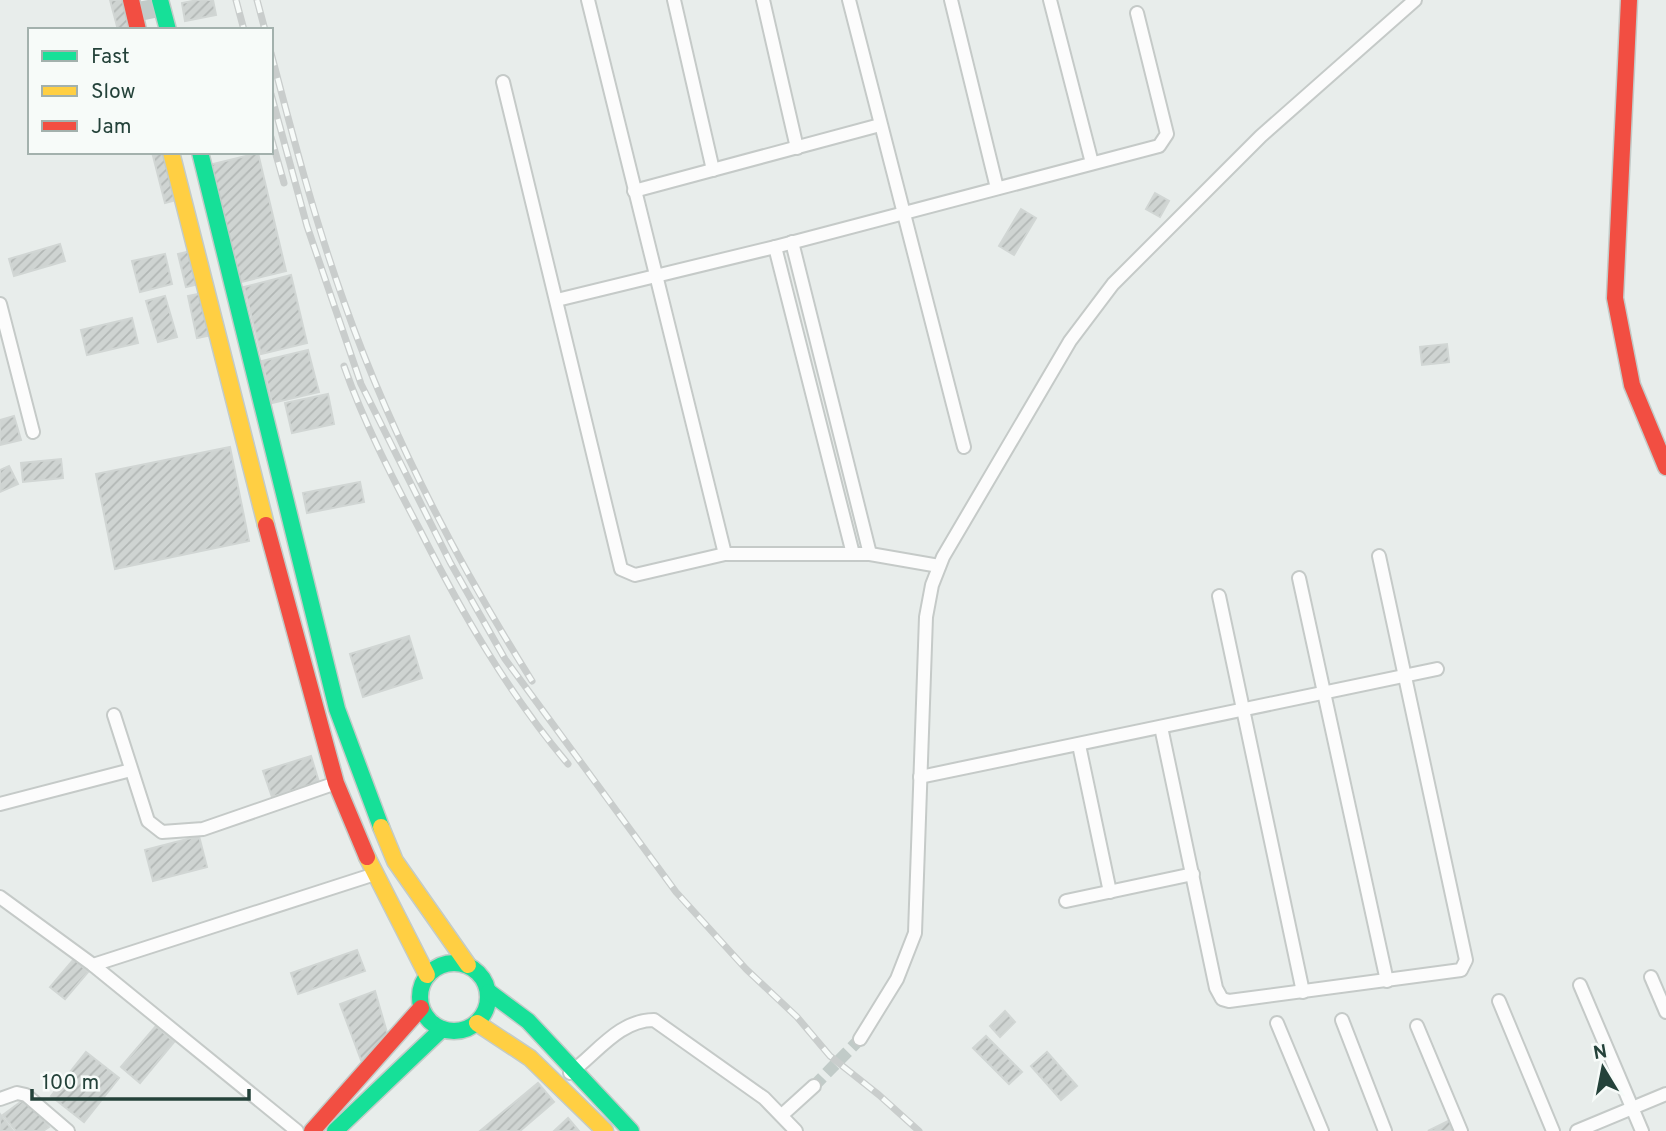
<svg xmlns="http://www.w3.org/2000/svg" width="1666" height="1131" font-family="Overpass,sans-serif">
	<defs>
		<pattern id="building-hatch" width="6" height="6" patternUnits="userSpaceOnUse" patternTransform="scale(1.75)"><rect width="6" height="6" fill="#cfd4d2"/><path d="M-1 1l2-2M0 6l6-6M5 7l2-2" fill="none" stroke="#b2b7b5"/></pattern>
	</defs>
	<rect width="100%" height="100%" fill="#e8edeb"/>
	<g fill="url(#building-hatch)" stroke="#d1d6d4" stroke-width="2">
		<path d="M 110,0 L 126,0 L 133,30 L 118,30 Z"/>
		<path d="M 198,0 L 213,0 L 216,15 L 185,21 L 182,3 Z"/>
		<path d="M 152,152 L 167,152 L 180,199 L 165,203 Z"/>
		<path d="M 258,153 L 286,271 L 237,283 L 209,165 Z"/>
		<path d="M 1155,193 L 1169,201 L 1160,217 L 1146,209 Z"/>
		<path d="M 1021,209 L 1036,218 L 1014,255 L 999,246 Z"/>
		<path d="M 60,244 L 65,261 L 14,276 L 9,259 Z"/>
		<path d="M 191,251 L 199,284 L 186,287 L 178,254 Z"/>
		<path d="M 165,254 L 172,284 L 140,292 L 132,261 Z"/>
		<path d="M 291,275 L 307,343 L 261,354 L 244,287 Z"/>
		<path d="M 203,293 L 212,335 L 197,338 L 188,296 Z"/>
		<path d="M 165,296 L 177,337 L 158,342 L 146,301 Z"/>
		<path d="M 132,318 L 138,343 L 87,355 L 81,330 Z"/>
		<path d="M 1447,344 L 1449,362 L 1422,365 L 1420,347 Z"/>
		<path d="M 308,350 L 319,392 L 272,403 L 262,361 Z"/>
		<path d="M 328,394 L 334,424 L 292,433 L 285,403 Z"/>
		<path d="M 14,416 L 21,440 L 0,445 L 0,420 Z"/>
		<path d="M 230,447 L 249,541 L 115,569 L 96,474 Z"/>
		<path d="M 61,459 L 63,478 L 23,482 L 21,463 Z"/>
		<path d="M 9,466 L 18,484 L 0,492 L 0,470 Z"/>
		<path d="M 360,482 L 364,502 L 307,513 L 303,493 Z"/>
		<path d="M 409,636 L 422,678 L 363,697 L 350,654 Z"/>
		<path d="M 311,756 L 319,782 L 272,797 L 263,771 Z"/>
		<path d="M 199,836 L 207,867 L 153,881 L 145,850 Z"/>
		<path d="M 357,950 L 365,971 L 298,994 L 291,973 Z"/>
		<path d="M 74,959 L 88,972 L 65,999 L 50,987 Z"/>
		<path d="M 375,991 L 388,1036 L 361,1060 L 340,1004 Z"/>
		<path d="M 1005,1011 L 1015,1022 L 1000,1037 L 990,1026 Z"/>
		<path d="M 156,1026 L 174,1042 L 140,1083 L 121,1067 Z"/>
		<path d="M 986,1036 L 1022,1072 L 1009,1084 L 973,1048 Z"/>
		<path d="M 86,1052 L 119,1078 L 84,1122 L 51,1096 Z"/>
		<path d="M 1047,1052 L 1077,1086 L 1061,1100 L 1031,1066 Z"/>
		<path d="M 538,1083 L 554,1102 L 520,1131 L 480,1131 Z"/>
		<path d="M 26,1098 L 49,1127 L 43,1131 L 16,1131 L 3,1115 Z"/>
		<path d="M 0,1114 L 13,1131 L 0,1131 Z"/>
		<path d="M 568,1118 L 579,1131 L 554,1131 Z"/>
		<path d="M 1452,1119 L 1458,1131 L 1428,1131 Z"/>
	</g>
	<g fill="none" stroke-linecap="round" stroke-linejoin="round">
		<path stroke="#c1cbc8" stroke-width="12" stroke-dasharray="12 6" stroke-linecap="butt" d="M 814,1086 L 860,1039"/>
		<path stroke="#c1cbc8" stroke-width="19" stroke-dasharray="19 10" stroke-linecap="butt" d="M 148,0 L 154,30"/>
		<g stroke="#c5cac8" stroke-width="16">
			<g id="street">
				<path d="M 588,0 L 725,554"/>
				<path d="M 674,0 L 713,170"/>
				<path d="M 763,0 L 797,148"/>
				<path d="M 849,0 L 964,447"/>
				<path d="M 951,0 L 997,188"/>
				<path d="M 1050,0 L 1092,163"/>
				<path d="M 503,82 L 621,569 L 635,575 L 725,554 L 870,554 L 939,566"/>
				<path d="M 634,191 L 880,125"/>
				<path d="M 792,242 L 870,554"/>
				<path d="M 775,247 L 853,554"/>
				<path d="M 557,300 L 775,247 L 1159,146 L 1167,134 L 1137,13"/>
				<path d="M 0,304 L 33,432"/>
				<path d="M 1299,578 L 1387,981"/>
				<path d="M 1219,596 L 1303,992"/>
				<path d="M 114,715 L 148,821 L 162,832 L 203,829 L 336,783"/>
				<path d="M 1161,727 L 1216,988 L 1222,999 L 1229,1001 L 1461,970 L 1466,960 L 1379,556"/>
				<path d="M 1079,745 L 1110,892"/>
				<path d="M 920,777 L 1437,669"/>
				<path d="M 0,804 L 131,770"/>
				<path d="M 0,897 L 93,965 L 297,1131"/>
				<path d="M 1066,901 L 1193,874"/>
				<path d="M 93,965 L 375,874"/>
				<path d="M 1651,977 L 1666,1012"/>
				<path d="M 1580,985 L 1642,1131"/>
				<path d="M 1499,1001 L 1553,1131"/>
				<path d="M 1342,1020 L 1385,1131"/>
				<path d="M 1277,1023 L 1322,1131"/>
				<path d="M 1417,1026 L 1461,1131"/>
				<path d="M 860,1039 L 897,979 L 915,933 L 926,617 L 932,585 L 943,557 L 1070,341 L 1113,284 L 1261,136 L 1415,0"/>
				<path d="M 570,1073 C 597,1053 619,1020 654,1020 L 764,1098 L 796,1131"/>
				<path d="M 0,1099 L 17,1093 L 26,1095 L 68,1131"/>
				<path d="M 782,1115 L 814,1086"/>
				<path d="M 1577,1131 L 1666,1094"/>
			</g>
		</g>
		<g stroke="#c3cbc8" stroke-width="19">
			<g id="fast">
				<path d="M 160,0 L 168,30"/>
				<path d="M 200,152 L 337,709 L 381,827"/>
				<circle cx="454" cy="997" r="34"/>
				<path d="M 489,992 L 528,1021 L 631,1131"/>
				<path d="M 335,1131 L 442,1029"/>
			</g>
		</g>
		<g stroke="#c3cbc8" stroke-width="19">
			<g id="slow">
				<path d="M 171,152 L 266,525"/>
				<path d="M 381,827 L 395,861 L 468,965"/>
				<path d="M 367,857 L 427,975"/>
				<path d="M 477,1023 L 530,1058 L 605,1131"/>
			</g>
		</g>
		<g stroke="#c3cbc8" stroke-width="19">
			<g id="jam">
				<path d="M 131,0 L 138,30"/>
				<path d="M 1629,0 L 1615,298 L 1632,385 L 1666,467"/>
				<path d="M 266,525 L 336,783 L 367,857"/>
				<path d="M 312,1131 L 421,1008"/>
			</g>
		</g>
		<use href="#street" stroke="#fcfcfc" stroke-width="12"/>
		<use href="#fast" stroke="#16e098" stroke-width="16"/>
		<use href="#slow" stroke="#ffcf43" stroke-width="16"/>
		<use href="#jam" stroke="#f24e42" stroke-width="16"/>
		<g stroke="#c9cdcc" stroke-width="7">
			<g id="rail">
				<path d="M 236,0 L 244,30"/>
				<path d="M 257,0 L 265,30"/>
				<path d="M 271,53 C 293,137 315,221 344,302 C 391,435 457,562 532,681"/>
				<path d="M 271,94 L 307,226 L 361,384 L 450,562 L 505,659 L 676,892 L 746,969 L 797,1017 L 830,1056 L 879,1095 L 919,1131"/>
				<path d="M 271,137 L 284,183"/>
				<path d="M 344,366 C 364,423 392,477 420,530 C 462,613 508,693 568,764"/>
			</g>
		</g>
		<use href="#rail" stroke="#f7fbf9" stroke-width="4.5" stroke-dasharray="13" stroke-linecap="butt"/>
	</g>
	<rect x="28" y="28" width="245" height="126" fill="#f7fbf9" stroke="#a3b1ad" stroke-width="2"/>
	<rect x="42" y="51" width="35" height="10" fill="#16e098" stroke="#a3b1ad" stroke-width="2"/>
	<text x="91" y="63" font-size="21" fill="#24423a">Fast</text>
	<rect x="42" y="86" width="35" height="10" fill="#ffcf43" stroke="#a3b1ad" stroke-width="2"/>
	<text x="91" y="98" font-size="21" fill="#24423a">Slow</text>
	<rect x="42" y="121" width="35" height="10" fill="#f24e42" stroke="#a3b1ad" stroke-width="2"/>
	<text x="91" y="133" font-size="21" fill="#24423a">Jam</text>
	<g transform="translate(1603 1068) rotate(350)" stroke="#f7fbf9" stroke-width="5" paint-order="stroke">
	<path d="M0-5L12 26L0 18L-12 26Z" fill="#24423a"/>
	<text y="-10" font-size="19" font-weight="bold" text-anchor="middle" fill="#24423a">N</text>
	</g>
	<path d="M32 1089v10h217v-10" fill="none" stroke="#24423a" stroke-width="3.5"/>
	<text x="42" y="1089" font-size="21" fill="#24423a" stroke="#f7fbf9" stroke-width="5" paint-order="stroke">100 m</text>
</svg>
